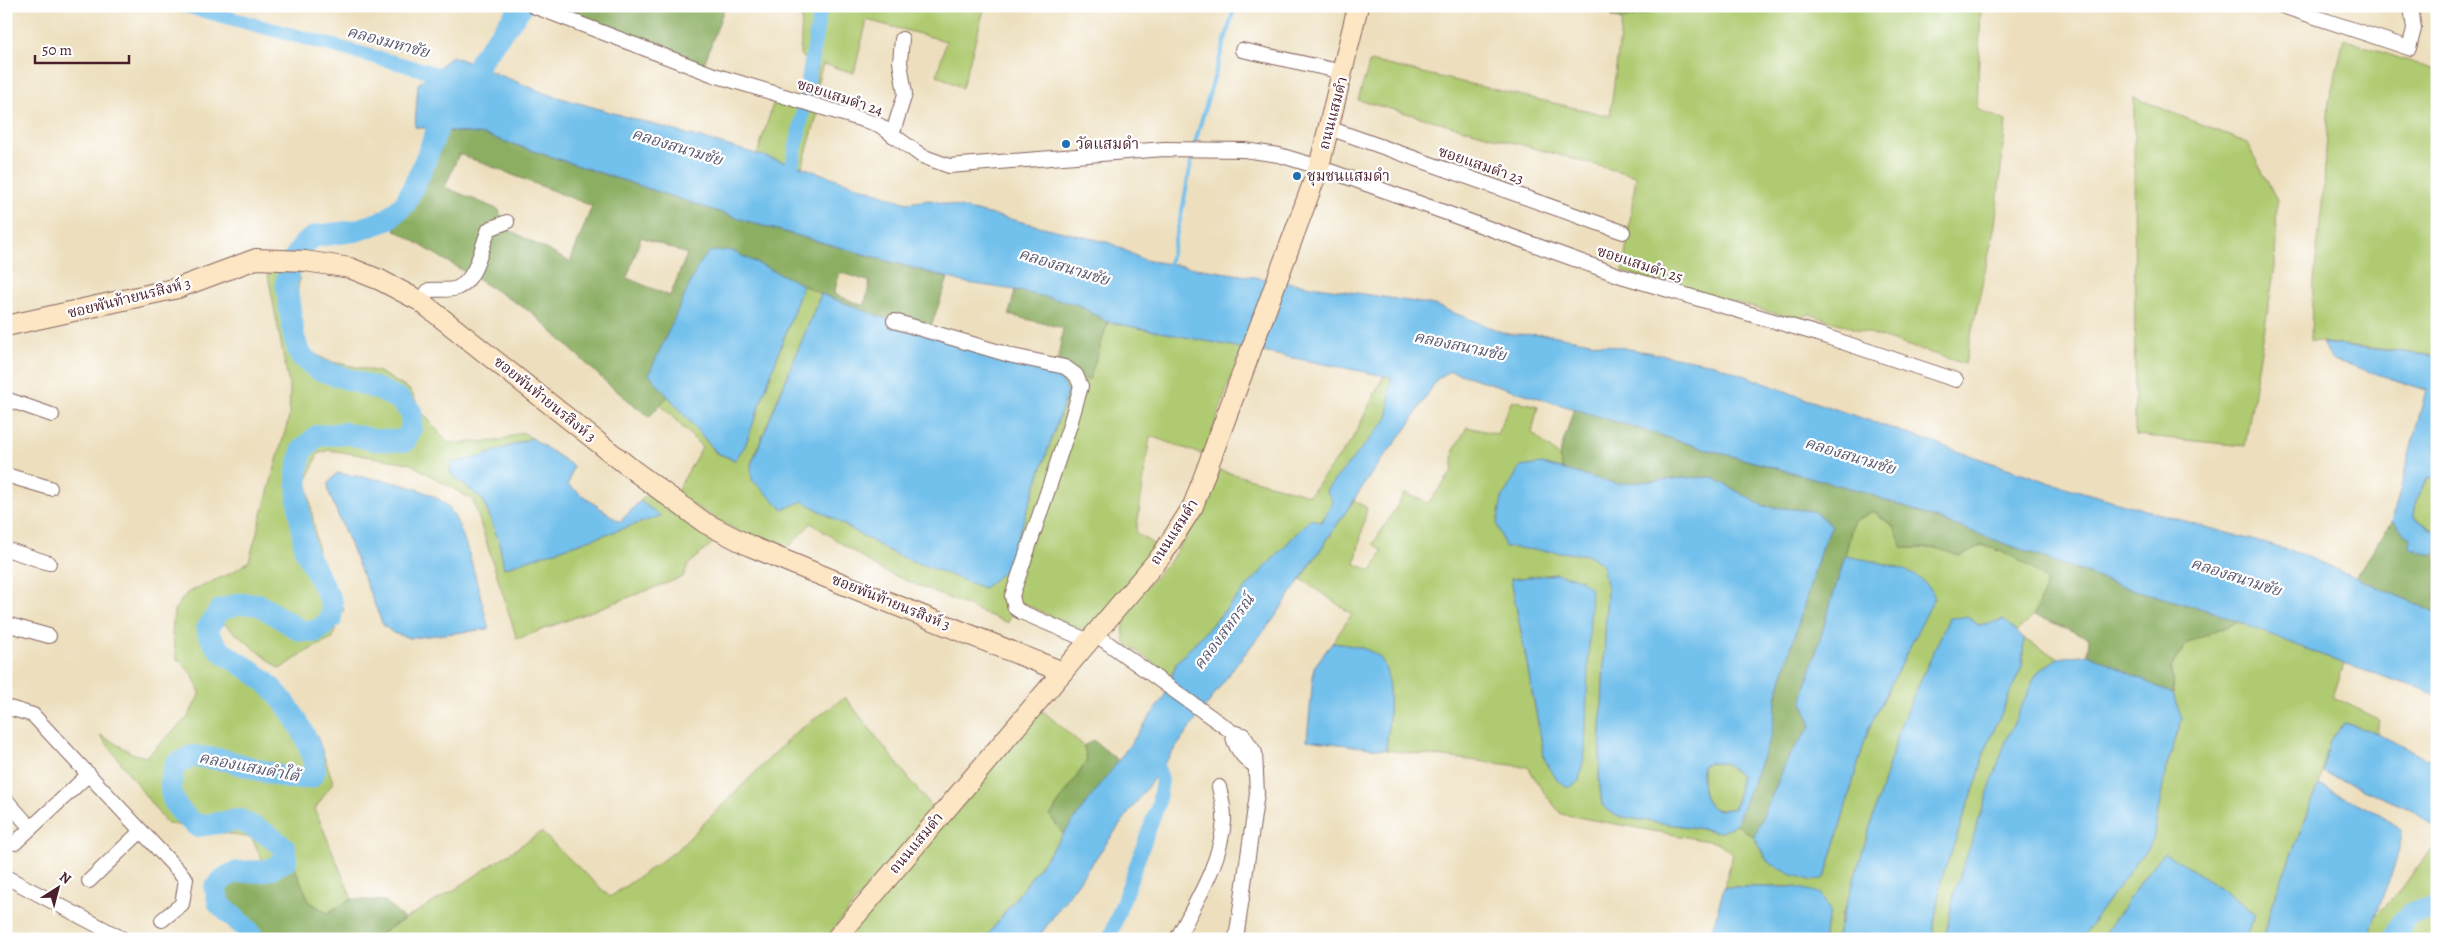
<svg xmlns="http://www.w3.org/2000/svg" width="2443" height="945" font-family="Alegreya,'Noto Serif Thai',serif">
	<rect width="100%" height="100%" fill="#fff"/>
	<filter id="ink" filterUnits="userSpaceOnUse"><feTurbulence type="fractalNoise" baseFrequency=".02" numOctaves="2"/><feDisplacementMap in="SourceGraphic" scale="10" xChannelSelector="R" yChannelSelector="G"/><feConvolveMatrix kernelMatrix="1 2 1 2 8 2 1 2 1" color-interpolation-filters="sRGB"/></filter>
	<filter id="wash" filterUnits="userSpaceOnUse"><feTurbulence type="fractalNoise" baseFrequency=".0096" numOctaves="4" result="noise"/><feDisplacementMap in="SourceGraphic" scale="20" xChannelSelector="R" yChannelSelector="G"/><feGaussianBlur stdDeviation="1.12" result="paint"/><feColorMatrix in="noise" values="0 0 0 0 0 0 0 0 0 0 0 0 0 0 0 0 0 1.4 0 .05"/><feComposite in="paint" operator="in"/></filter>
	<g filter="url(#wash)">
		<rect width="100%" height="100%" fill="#eddfbd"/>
		<g fill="#afca70" stroke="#7c744e" fill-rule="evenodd">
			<path d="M 784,6 L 985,6 L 962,88 L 937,75 L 946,41 L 867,20 L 854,73 L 823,64 L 814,94 L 818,67 L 800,55 L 802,16 Z"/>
			<path d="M 1673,6 L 1981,6 L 1977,109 L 2006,121 L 1995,225 L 1965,364 L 1809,314 L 1799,320 L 1623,272 L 1636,176 L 1358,100 L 1370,61 L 1610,116 L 1622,20 Z"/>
			<path d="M 2344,39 L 2437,71 L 2437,356 L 2311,341 L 2312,300 L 2324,183 L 2329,101 Z"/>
			<path d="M 2134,97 L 2247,143 L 2277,200 L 2275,267 L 2245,446 L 2135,435 Z"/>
			<path d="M 774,101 L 818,113 L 802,167 L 757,155 Z"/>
			<path d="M 300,269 L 296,308 L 305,348 L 328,361 L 379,372 L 410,390 L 422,412 L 448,443 L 498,441 L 522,432 L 532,438 L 477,458 L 453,463 L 450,473 L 483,500 L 499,541 L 504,568 L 660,516 L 640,501 L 648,493 L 666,508 L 718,538 L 688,565 L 683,577 L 517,639 L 473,500 L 409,463 L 329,450 L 318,454 L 307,480 L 320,566 L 344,609 L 332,639 L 309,650 L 280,669 L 223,623 L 206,647 L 267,689 L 274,679 L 317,736 L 333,782 L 315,809 L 352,899 L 327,913 L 309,901 L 292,861 L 266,876 L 262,859 L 252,838 L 166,823 L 100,735 L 134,754 L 146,757 L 188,717 L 200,693 L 192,674 L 177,659 L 172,634 L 174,610 L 187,593 L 233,572 L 249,561 L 289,417 L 290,391 L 267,270 Z"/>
			<path d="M 803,285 L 821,294 L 751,464 L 815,508 L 894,554 L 1007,569 L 1068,391 L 1056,371 L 1089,380 L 1108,322 L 1242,347 L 1204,455 L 1150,436 L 1136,533 L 1158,547 L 1087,633 L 1016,600 L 1008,623 L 881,570 L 811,523 L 785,551 C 746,536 710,518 676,493 L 702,447 L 660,404 L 669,395 L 716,453 L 735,460 L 745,446 Z"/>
			<path d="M 1384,375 L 1391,377 L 1388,418 L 1321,522 L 1310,519 L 1177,662 L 1172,675 L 1125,643 L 1123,628 L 1129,605 L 1171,560 L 1212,493 L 1219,470 L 1309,495 L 1352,440 Z"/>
			<path d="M 1512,400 L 1538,406 L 1532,433 L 1559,456 L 1563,470 L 1542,464 L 1561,551 L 1589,555 L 1602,565 L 1607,589 L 1599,779 L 1602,805 L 1616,816 L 1721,832 L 1736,824 L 1754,837 L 1768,862 L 1825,878 L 1868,730 L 1934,597 L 1897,567 L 1845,556 L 1853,522 L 1873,511 L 1894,527 L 1903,548 L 1936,548 L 1960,556 L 1982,545 C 2008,553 2028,563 2048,582 L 2034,615 L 2016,632 L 2004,621 L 1979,625 L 1967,617 L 1841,918 L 1836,939 L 1823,939 L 1830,911 L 1795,887 L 1724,887 L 1733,854 L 1719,843 L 1561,814 L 1542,790 L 1528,767 L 1386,750 C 1388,729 1396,668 1376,655 C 1363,646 1347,645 1332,643 L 1352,614 L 1301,579 L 1354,500 L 1367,508 L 1355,564 L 1372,571 L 1382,551 L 1373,544 L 1405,493 L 1428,503 L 1452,472 L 1454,450 L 1467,427 L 1497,434 ZM 1557,574 L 1545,760 L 1511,579 Z"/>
			<path d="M 2429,477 L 2437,479 L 2437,528 L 2435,531 L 2414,517 L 2416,499 Z"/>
			<path d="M 2239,621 L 2344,664 L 2333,697 L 2379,719 L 2377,733 L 2345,723 L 2330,740 L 2319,785 L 2273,901 L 2262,939 L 2244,939 L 2256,914 L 2206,878 L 2165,854 L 2149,870 L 2101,939 L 2083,939 L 2166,769 L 2182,719 L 2173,694 L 2171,668 L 2186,644 Z"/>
			<path d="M 2024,639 L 2058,658 L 2037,672 L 1954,893 L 1945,939 L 1932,939 L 1941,880 L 1978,777 L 1984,753 L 2022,666 Z"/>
			<path d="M 845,697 L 933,809 L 825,939 L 376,939 L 378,935 L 454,890 L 541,832 L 610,897 L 677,850 L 795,733 Z"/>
			<path d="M 1039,711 L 1044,712 L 1084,746 L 1087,761 L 1050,816 L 1064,835 L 985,939 L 844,939 Z"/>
			<path d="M 1711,762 L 1725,763 L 1740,775 L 1740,787 L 1734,808 C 1730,809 1723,810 1719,810 C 1700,807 1702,779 1702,765 Z"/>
			<path d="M 2437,841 L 2437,939 L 2369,939 L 2374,917 L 2399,892 Z"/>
		</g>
		<g fill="#8bae62" stroke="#6a6646" fill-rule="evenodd">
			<path d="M 550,6 L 725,6 L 703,67 Z"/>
			<path d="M 1613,6 L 1673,6 L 1622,20 L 1612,17 Z"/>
			<path d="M 446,131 L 485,135 L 756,224 L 948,278 L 928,335 L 821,294 L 730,250 L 649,373 L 669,395 L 649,417 L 608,384 L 531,312 L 394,229 L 426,185 ZM 459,154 L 592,206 L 570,262 L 504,227 L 499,210 L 445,187 ZM 641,237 L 687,254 L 670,296 L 627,278 ZM 840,272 L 870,282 L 864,306 L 834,294 Z"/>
			<path d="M 1015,290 L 1076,304 L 1108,322 L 1089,380 L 1056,371 L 1063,328 L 1009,315 Z"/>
			<path d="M 1574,408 L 1699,447 L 1861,491 L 2124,587 L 2214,612 L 2239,621 L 2186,644 L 2171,668 L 2173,694 L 2088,654 L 2089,638 L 2034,615 L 2047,582 C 2028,563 2008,553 1982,545 L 1960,556 L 1936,548 L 1903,548 L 1894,527 L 1873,511 L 1853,522 L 1845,556 L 1802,699 L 1811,726 L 1789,756 L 1754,837 L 1736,824 L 1772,733 L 1777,694 L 1822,546 L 1832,525 L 1813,511 L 1763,506 L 1712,477 L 1684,478 L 1618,484 L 1563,470 L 1559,456 Z"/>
			<path d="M 2392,521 L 2410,538 L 2434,555 L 2437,552 L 2437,613 L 2355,577 Z"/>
			<path d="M 1093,740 L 1119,761 L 1064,835 L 1050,816 L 1087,761 L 1084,746 Z"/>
			<path d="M 292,861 L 309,901 L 327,913 L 352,899 L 385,901 L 404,919 L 378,935 L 376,939 L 261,939 L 226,904 L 220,893 L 234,878 L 266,876 Z"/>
		</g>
		<g fill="#72c0ec" stroke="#5e708c" fill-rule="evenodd">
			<path d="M 452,56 L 547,94 L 802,167 L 907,203 L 930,200 L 1110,243 L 1144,260 L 1434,305 L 1507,334 L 1551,335 L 1714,364 L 1806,399 L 2051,483 L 2301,554 L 2437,613 L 2437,697 L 2422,689 L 2344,664 L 2214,612 L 2124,587 L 1861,491 L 1699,447 L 1450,371 L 1437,379 L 1407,428 L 1376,467 L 1273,620 L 1238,662 L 1037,939 L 985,939 L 1116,764 L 1164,697 L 1177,662 L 1310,519 L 1322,522 L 1333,502 L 1326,490 L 1388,418 L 1391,377 L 1108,322 L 1076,304 L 1015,290 L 967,283 L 756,224 L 485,135 L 415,127 L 418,84 Z"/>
			<path d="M 730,250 L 803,285 L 745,446 L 735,460 L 717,453 L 649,374 L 698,266 L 709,252 Z"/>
			<path d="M 821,294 L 928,335 L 1056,371 L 1068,391 L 1007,569 L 984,588 L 894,554 L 803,501 L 783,509 L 752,480 L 751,465 Z"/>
			<path d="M 2322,343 L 2437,356 L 2437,479 L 2428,477 L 2416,499 L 2414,517 L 2434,531 L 2437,528 L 2437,552 L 2434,555 L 2409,548 L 2410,538 L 2392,521 L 2426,390 L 2331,359 Z"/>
			<path d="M 532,438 L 573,466 L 568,485 L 620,522 L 640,501 L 661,516 L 504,568 L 499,541 L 483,500 L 450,473 L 452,463 L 477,458 Z"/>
			<path d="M 1542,464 L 1618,484 L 1684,478 L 1712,477 L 1763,506 L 1813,511 L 1832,525 L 1822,546 L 1777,694 L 1772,733 L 1736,824 L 1721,832 L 1616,816 L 1602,805 L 1599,779 L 1607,589 L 1602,565 L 1589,555 L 1505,547 L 1497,524 L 1502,498 L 1520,467 ZM 1711,762 L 1725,763 L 1740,775 L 1740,787 L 1734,808 C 1730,809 1723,810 1719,810 C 1700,807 1702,779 1702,766 Z"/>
			<path d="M 337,473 C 372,479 412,481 443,502 C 464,516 481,602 489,629 L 410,638 L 393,633 L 383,625 L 329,493 L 328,484 Z"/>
			<path d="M 1845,556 C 1875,562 1921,566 1935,597 L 1868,730 L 1825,878 L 1813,881 L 1790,874 L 1768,862 L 1754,837 L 1789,756 L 1811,726 L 1802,699 Z"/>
			<path d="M 1557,574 L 1580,579 L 1591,589 L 1585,752 L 1579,781 L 1569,788 L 1557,780 L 1545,760 L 1511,579 Z"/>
			<path d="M 1967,617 L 1979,625 L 2004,620 L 2024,639 L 2022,666 L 1984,753 L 1978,777 L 1941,880 L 1932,939 L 1836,939 L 1902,721 L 1949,618 Z"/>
			<path d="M 1332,643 C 1347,645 1363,646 1377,655 C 1396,668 1388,729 1386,750 L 1307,740 L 1314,667 Z"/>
			<path d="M 2088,654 L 2173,694 L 2182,719 L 2166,769 L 2153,840 L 2092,923 L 2083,939 L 1945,939 L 1954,893 L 2005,743 L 2037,672 L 2058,658 Z"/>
			<path d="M 2345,723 L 2377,733 L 2426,759 L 2437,756 L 2437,829 L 2412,810 L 2323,772 L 2330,740 Z"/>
			<path d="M 2319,785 L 2380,814 L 2402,831 C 2399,867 2377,903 2369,939 L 2262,939 L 2273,901 Z"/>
			<path d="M 2165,853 L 2206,878 L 2256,914 L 2244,939 L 2101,939 L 2149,870 Z"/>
			<path d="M 1724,887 L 1795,887 L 1820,893 L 1830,911 L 1823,939 L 1710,939 Z"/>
		</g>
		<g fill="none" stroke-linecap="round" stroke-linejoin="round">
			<g stroke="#72c0ec" stroke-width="4">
				<path d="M 1194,146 L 1235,6"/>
				<path d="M 1168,268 L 1181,216 L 1193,152"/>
			</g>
			<g stroke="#72c0ec" stroke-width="14">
				<path d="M 185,6 L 449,77"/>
				<path d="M 806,92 L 821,6"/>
				<path d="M 789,181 L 803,112"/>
				<path d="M 1109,939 L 1158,805 L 1162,780 L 1154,755"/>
			</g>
			<g stroke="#72c0ec" stroke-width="22">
				<path d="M 254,939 L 249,931 L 219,904 L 215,888 C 231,867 241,873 264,871 C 271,870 279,864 286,861 L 285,848 L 268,835 L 240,820 L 197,826 C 173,808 165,794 175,765 L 192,756 L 225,760 L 287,778 L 310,778 L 315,771 C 311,735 283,693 253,672 C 234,659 214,652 207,629 L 220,610 L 238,604 L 258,604 L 299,630 L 316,632 L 331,619 L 332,603 L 305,550 L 298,500 L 297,472 L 302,450 L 317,436 L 344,433 L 375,440 L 405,441 L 411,430 L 412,413 L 399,399 L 378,389 L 317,369 L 300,355 L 294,337 L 286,283 L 293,260 L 304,244 L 315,236 L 355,231 L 387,220 L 405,204 L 421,171 L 440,123 L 483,57 L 522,6"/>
				<path d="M 2394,939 C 2405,914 2410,910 2437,909"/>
			</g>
		</g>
	</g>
	<g filter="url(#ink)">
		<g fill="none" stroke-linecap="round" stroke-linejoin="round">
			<g stroke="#83625e" stroke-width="16">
				<g id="street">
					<path d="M 533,6 L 714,75 L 870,122 L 879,125 L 922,156 L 949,166 L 1164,149 L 1244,150 L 1279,155 L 1319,167 L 1621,276 L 1818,334 L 1956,380"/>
					<path d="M 2282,6 L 2409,48 L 2414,29 L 2411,6"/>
					<path d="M 1242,50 L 1343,72"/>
					<path d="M 1329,128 L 1623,232"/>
					<path d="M 892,135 L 905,94 L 900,62 L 902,39"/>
					<path d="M 420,301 L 429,290 C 437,289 450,291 457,288 C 477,280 481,247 489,229 L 507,222"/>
					<path d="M 894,321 L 1013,356 L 1065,367 L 1076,375 L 1081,386 L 1069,428 L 1012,596 L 1015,608 L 1021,612 L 1089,641"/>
					<path d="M 6,399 L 52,415"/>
					<path d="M 6,475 L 50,488"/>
					<path d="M 6,549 L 49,563"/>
					<path d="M 6,624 L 49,636"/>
					<path d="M 1095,634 L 1232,732 L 1243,735 L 1255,753 L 1257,794 L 1236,939"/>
					<path d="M 6,707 L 33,715 L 186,879 L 182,904 L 162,920"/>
					<path d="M 1232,732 C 1234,746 1242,758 1254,765"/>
					<path d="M 6,800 L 31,828"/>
					<path d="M 15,843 L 89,774"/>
					<path d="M 6,877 L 123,939"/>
					<path d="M 89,881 L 141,831"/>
					<path d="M 1177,939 C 1196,901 1220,865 1224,821 C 1225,810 1221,797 1219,787"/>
				</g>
			</g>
			<g stroke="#83625e" stroke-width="22">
				<g id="secondary">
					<path d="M 6,326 L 178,288 L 256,259 L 305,261 L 350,268 L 380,280 L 420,301 L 633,470 L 705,523 L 750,546 L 808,570 L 1063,672"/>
					<path d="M 836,939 L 1162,555 L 1193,506 L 1319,167 L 1358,6"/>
				</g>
			</g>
			<use href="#street" stroke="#fff" stroke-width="14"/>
			<use href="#secondary" stroke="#fce6c4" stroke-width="20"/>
		</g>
	</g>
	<g fill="#1f6fb2" stroke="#fff" stroke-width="2">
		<circle cx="1066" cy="144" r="5"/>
		<circle cx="1297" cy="176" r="5"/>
	</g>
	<g text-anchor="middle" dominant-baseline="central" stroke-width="4.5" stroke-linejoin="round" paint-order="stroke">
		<g font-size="15" fill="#4a1f2b" stroke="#fff">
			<text transform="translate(840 97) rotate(18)">ซอยแสมดำ 24</text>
			<text transform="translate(1333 113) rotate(-75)">ถนนแสมดำ</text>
			<text transform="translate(1481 165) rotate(19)">ซอยแสมดำ 23</text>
			<text transform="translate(1640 264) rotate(18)">ซอยแสมดำ 25</text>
			<text transform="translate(129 298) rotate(-14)">ซอยพันท้ายนรสิงห์ 3</text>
			<text transform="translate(545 399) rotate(39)">ซอยพันท้ายนรสิงห์ 3</text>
			<text transform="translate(1174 532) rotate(-57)">ถนนแสมดำ</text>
			<text transform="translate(891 602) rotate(22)">ซอยพันท้ายนรสิงห์ 3</text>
			<text transform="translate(916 843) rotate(-50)">ถนนแสมดำ</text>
		</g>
		<g font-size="15" fill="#4a1f2b" stroke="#fff" text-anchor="start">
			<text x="1076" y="144">วัดแสมดำ</text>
			<text x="1307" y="176">ชุมชนแสมดำ</text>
		</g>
		<g font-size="16" font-style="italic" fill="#58576f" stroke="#fff">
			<text transform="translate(388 42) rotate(15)">คลองมหาชัย</text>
			<text transform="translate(677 147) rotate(17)">คลองสนามชัย</text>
			<text transform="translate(1064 267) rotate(17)">คลองสนามชัย</text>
			<text transform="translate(1460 346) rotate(12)">คลองสนามชัย</text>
			<text transform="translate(1850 456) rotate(17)">คลองสนามชัย</text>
			<text transform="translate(2236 577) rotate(18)">คลองสนามชัย</text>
			<text transform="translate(1224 632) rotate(-53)">คลองสหกรณ์</text>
			<text transform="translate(249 767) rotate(11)">คลองแสมดำใต้</text>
		</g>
	</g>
	<rect width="2443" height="945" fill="none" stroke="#fff" stroke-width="25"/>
	<g transform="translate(58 888) rotate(36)" stroke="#ffffff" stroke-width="4" paint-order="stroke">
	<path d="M0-4L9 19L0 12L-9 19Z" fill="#4a1f2b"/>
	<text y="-8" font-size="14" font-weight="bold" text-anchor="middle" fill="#4a1f2b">N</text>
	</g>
	<path d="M35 55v8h94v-8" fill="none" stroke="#4a1f2b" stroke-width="2.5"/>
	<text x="42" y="55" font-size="15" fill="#4a1f2b" stroke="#ffffff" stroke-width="4" paint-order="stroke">50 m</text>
</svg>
